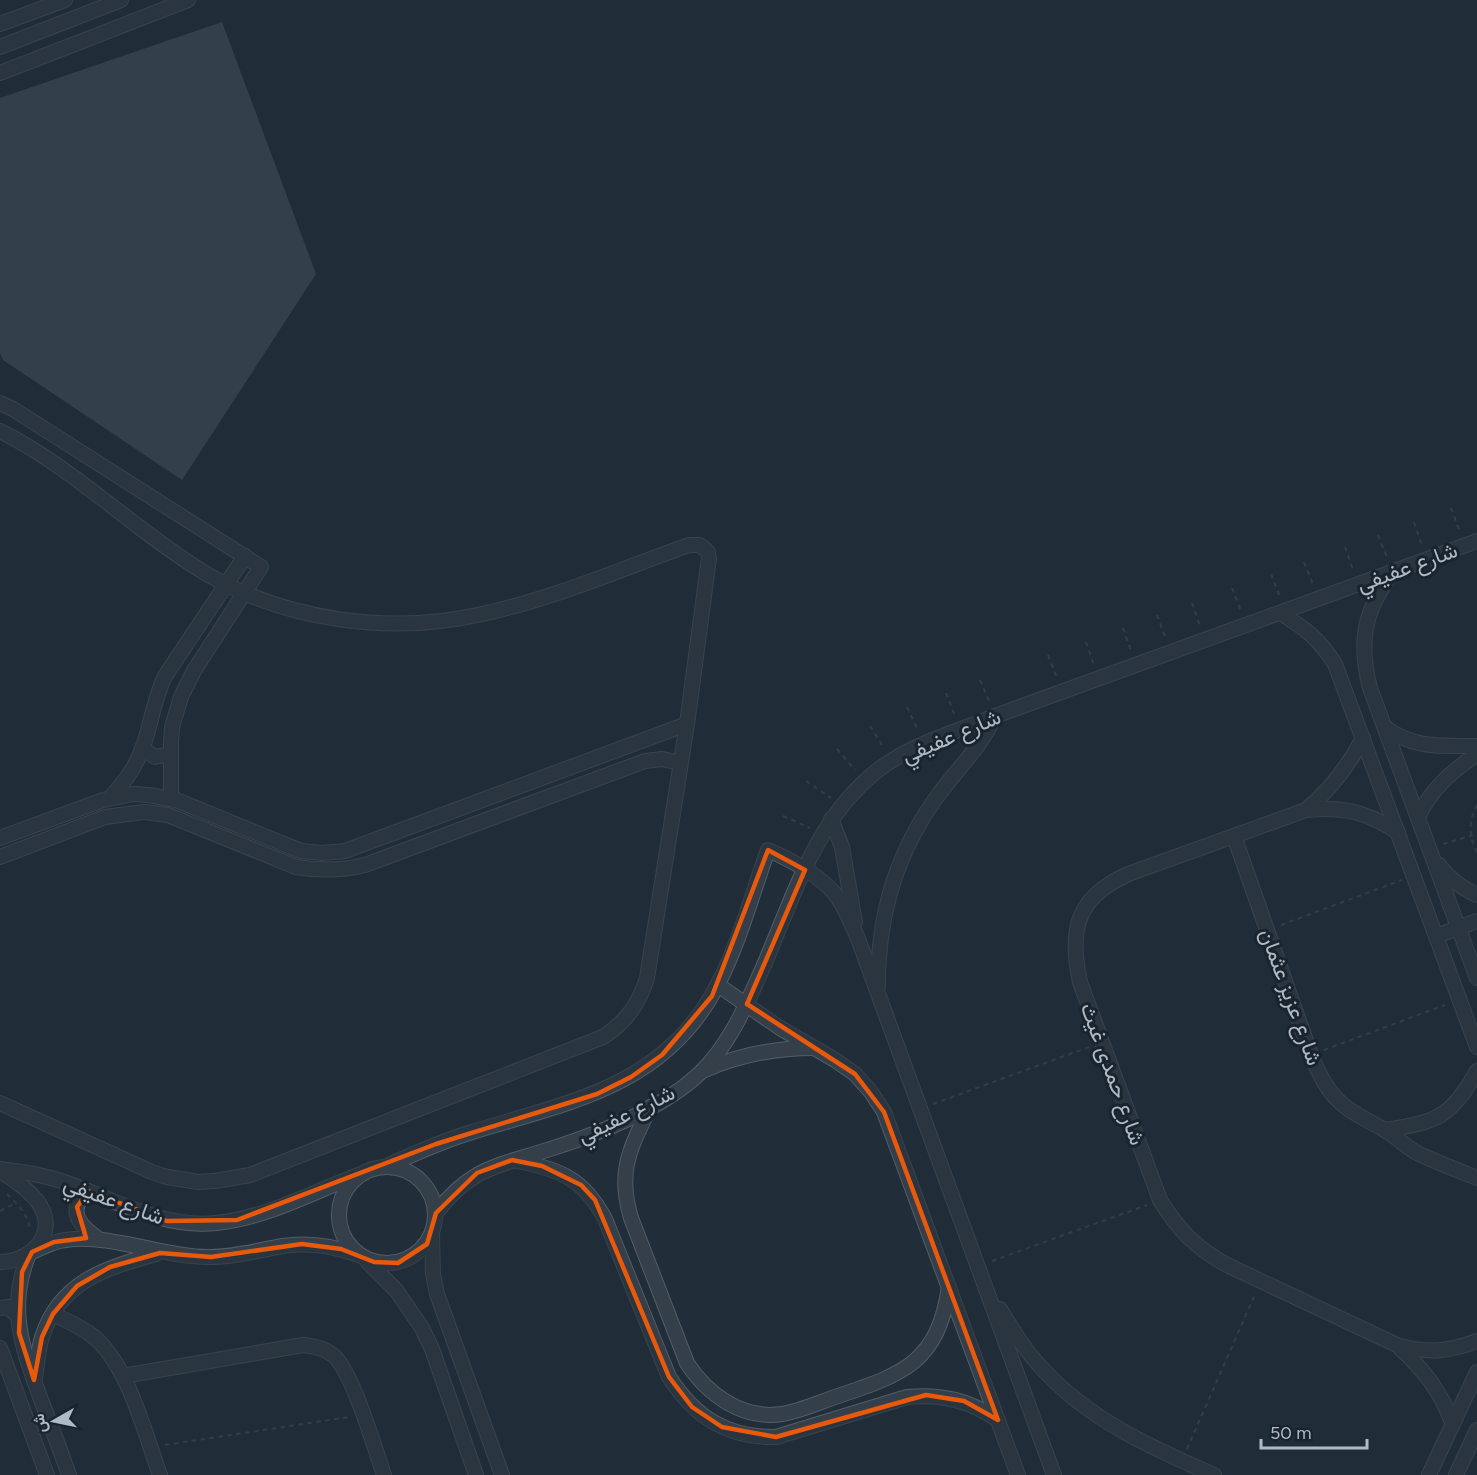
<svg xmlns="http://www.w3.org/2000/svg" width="1477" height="1475" font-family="Figtree,Vazirmatn,sans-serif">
	<rect width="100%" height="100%" fill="#212d39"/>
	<path fill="#495865" d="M 222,22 L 316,274 L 182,480 L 3,360 L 0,353 L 0,98 Z"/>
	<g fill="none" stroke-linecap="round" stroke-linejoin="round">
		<g stroke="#525d67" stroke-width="16">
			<g id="minor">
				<path d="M 0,24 L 65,0"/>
				<path d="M 0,47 L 121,0"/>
				<path d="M 0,73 L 188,0"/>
				<path d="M 0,403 L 13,409 L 261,567 L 195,669 L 181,697 L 172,727 L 171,743 L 171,799"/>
				<path d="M 0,431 C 74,468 134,530 205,573 C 286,621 391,635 482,614 C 553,599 621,569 689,545 L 700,545 L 708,552 L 709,558 L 687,724 L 647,978 C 639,1004 626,1022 603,1037 L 250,1175 L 215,1181 L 198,1182 L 167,1177 L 152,1172 L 0,1103"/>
				<path d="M 1393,572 C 1364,611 1358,641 1370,688 L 1477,978"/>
				<path d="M 1280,613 C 1305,628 1319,639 1335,664 L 1477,1047"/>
				<path d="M 1385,727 C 1412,749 1444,746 1477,746"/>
				<path d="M 142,748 L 155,757 L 170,754"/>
				<path d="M 110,798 C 124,783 136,767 143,747 C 151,724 154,699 165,676 L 245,556"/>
				<path d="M 1306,810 C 1331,789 1348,767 1363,738"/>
				<path d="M 1418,817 C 1432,788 1451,772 1477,754"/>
				<path d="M 831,819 L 842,847 L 855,922"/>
				<path d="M 1398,832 C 1366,812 1344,806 1306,810 L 1131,873 C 1078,895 1068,928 1080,982 L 1160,1200 C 1179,1231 1197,1249 1229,1266 L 1399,1346 C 1429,1353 1448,1352 1477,1341"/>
				<path d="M 1234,836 L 1311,1055 C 1330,1100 1340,1106 1383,1129 C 1395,1135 1404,1146 1417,1153 C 1436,1162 1457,1170 1477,1178"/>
				<path d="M 0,838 L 103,800 L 133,794 L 148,795 L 176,800 L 301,851 L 322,853 L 345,851 L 687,724"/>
				<path d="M 0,857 L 105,817 L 144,812 L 168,815 L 296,867 C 320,871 341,871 365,865 L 645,761 L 662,759 L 680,763"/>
				<path d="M 1439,865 C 1449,879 1462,888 1477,895"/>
				<path d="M 1436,936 L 1477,921"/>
				<path d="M 718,985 L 780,1028 L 835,1060 L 855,1074 L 871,1092 L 884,1112 L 1018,1475"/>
				<path d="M 878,986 C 878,913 897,849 942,790 C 961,765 982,745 995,716"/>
				<path d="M 705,1070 C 741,1054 775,1048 814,1048"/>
				<path d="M 650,1107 C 630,1149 617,1171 631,1218 L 687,1363 C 707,1394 742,1420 782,1414 C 801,1411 820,1402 838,1396 C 904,1374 938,1362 949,1287"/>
				<path d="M 1385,1130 C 1437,1122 1450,1118 1477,1071"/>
				<path d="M 517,1161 C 560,1169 584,1179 605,1219 L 669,1377 C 695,1417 727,1438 776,1437 L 907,1397 C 942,1394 969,1400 998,1420"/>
				<circle cx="387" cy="1215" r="48"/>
				<path d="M 385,1167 C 413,1154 440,1142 469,1133 C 564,1103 658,1089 712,995 C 737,952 751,897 768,850 C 791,860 818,874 835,894 C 845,906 850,922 857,936 L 1054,1475"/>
				<path d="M 0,1169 C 23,1172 45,1175 67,1183 C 116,1200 163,1229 216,1223 C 268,1218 316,1190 364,1173"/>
				<path d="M 0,1171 C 14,1180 31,1191 40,1205 C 58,1235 30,1262 0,1262"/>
				<path d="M 88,1191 C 65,1211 80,1226 100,1240"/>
				<path d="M 436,1213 C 470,1168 497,1166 547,1150 C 598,1134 661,1110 700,1073 C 731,1043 747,1003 764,965 C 796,891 820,806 891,761 C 923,741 961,730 995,716 L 1477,541"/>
				<path d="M 432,1234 L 433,1274 L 437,1294 L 502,1475"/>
				<path d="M 32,1252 C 39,1249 46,1245 53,1243 C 98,1228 161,1258 211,1257 C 236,1257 259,1250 283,1246 C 310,1242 334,1246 359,1255"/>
				<path d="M 29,1254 C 7,1307 22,1347 40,1397 C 50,1423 60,1449 69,1475"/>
				<path d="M 367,1261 L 396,1290 L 422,1328 L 432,1349 L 476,1475"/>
				<path d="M 0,1308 L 9,1307 L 18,1317"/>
				<path d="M 1000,1309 C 1012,1329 1024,1349 1040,1366 C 1087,1419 1150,1447 1214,1475"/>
				<path d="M 53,1314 C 67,1321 82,1327 94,1337 C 128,1365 145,1434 160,1475"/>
				<path d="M 0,1348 L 47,1475"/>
				<path d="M 1400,1348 C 1426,1372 1440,1391 1453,1424"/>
				<path d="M 123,1376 L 303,1345 C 314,1346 324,1348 333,1355 C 352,1370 375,1449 384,1475"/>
				<path d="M 35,1378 C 37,1364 38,1350 42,1337 C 60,1281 106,1268 156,1254"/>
				<path d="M 1429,1475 L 1477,1372"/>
				<path d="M 1456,1475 L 1477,1430"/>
			</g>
		</g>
		<g stroke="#415657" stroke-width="2" stroke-dasharray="4.5 4.5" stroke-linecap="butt">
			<path d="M 1451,508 L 1460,532"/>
			<path d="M 1414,522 L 1422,546"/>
			<path d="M 1378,535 L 1388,560"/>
			<path d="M 1345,547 L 1353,570"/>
			<path d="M 1304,562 L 1314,587"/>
			<path d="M 1271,574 L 1280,597"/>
			<path d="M 1232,588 L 1241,611"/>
			<path d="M 1192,603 L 1200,626"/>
			<path d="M 1157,615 L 1166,639"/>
			<path d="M 1123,628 L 1131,651"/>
			<path d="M 1086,642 L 1094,665"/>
			<path d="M 1048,655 L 1057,678"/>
			<path d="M 980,680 L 990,703"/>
			<path d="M 946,693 L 955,716"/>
			<path d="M 907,707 L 918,730"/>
			<path d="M 870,726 L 884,748"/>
			<path d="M 837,749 L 855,770"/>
			<path d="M 806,781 L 831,798"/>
			<path d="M 1477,805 C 1468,822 1469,837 1477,853"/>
			<path d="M 783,816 L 810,828"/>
			<path d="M 1443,844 L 1477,834"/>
			<path d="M 1281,925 L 1402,880"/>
			<path d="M 1324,1050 L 1445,1005"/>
			<path d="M 933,1104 L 1089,1047"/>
			<path d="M 7,1194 C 17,1204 27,1213 30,1228"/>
			<path d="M 0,1211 L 16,1203"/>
			<path d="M 992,1261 L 1147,1205"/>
			<path d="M 165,1445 L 349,1417"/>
			<path d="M 1187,1449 L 1256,1292"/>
		</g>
		<use href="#minor" stroke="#353f49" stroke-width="14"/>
	</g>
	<path d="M0 0H1477V1475H0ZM 768,850 L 805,870 L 747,1004 L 855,1074 L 884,1112 L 998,1420 L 964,1401 L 926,1395 L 776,1437 L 722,1427 L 692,1407 L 669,1377 L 595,1200 L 581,1185 L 542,1166 L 512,1160 L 477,1173 L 436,1213 L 427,1244 L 398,1263 L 374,1262 L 341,1249 L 302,1244 L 211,1257 L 160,1253 L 110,1267 L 77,1286 L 53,1314 L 42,1337 L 34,1380 L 19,1333 L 22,1272 L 32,1252 L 54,1242 L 86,1238 L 77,1207 L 88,1191 L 167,1221 L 237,1220 L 436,1144 L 597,1094 L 631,1077 L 662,1055 L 712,996 Z" fill="#212d39" fill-opacity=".55" fill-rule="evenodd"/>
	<path fill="none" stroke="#e8590c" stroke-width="4.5" stroke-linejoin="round" d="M 768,850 L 805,870 L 747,1004 L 855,1074 L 884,1112 L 998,1420 L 964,1401 L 926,1395 L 776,1437 L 722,1427 L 692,1407 L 669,1377 L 595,1200 L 581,1185 L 542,1166 L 512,1160 L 477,1173 L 436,1213 L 427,1244 L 398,1263 L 374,1262 L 341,1249 L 302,1244 L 211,1257 L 160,1253 L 110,1267 L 77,1286 L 53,1314 L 42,1337 L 34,1380 L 19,1333 L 22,1272 L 32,1252 L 54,1242 L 86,1238 L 77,1207 L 88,1191 L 167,1221 L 237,1220 L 436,1144 L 597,1094 L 631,1077 L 662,1055 L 712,996 Z"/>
	<g text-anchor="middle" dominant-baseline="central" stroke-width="6" stroke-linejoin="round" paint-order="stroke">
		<g font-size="22" fill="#afbac5" stroke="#1a242e">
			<text transform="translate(1407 567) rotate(-20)">شارع عفيفي</text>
			<text transform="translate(951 736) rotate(-23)">شارع عفيفي</text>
			<text transform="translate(1291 997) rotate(70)">شارع عزيز عثمان</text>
			<text transform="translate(1113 1074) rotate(70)">شارع حمدى غيث</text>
			<text transform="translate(626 1114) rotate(-26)">شارع عفيفي</text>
			<text transform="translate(114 1200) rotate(20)">شارع عفيفي</text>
		</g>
	</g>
	<g transform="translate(54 1421) rotate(261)" stroke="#1a242e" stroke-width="4.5" paint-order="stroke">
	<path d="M0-4.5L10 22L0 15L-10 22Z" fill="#afbac5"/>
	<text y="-9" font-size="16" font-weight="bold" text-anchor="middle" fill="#afbac5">ش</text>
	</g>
	<path d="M1261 1439v9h106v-9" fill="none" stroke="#afbac5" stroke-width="3"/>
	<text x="1270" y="1439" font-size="18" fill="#afbac5" stroke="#1a242e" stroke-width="4.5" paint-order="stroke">50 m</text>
</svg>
